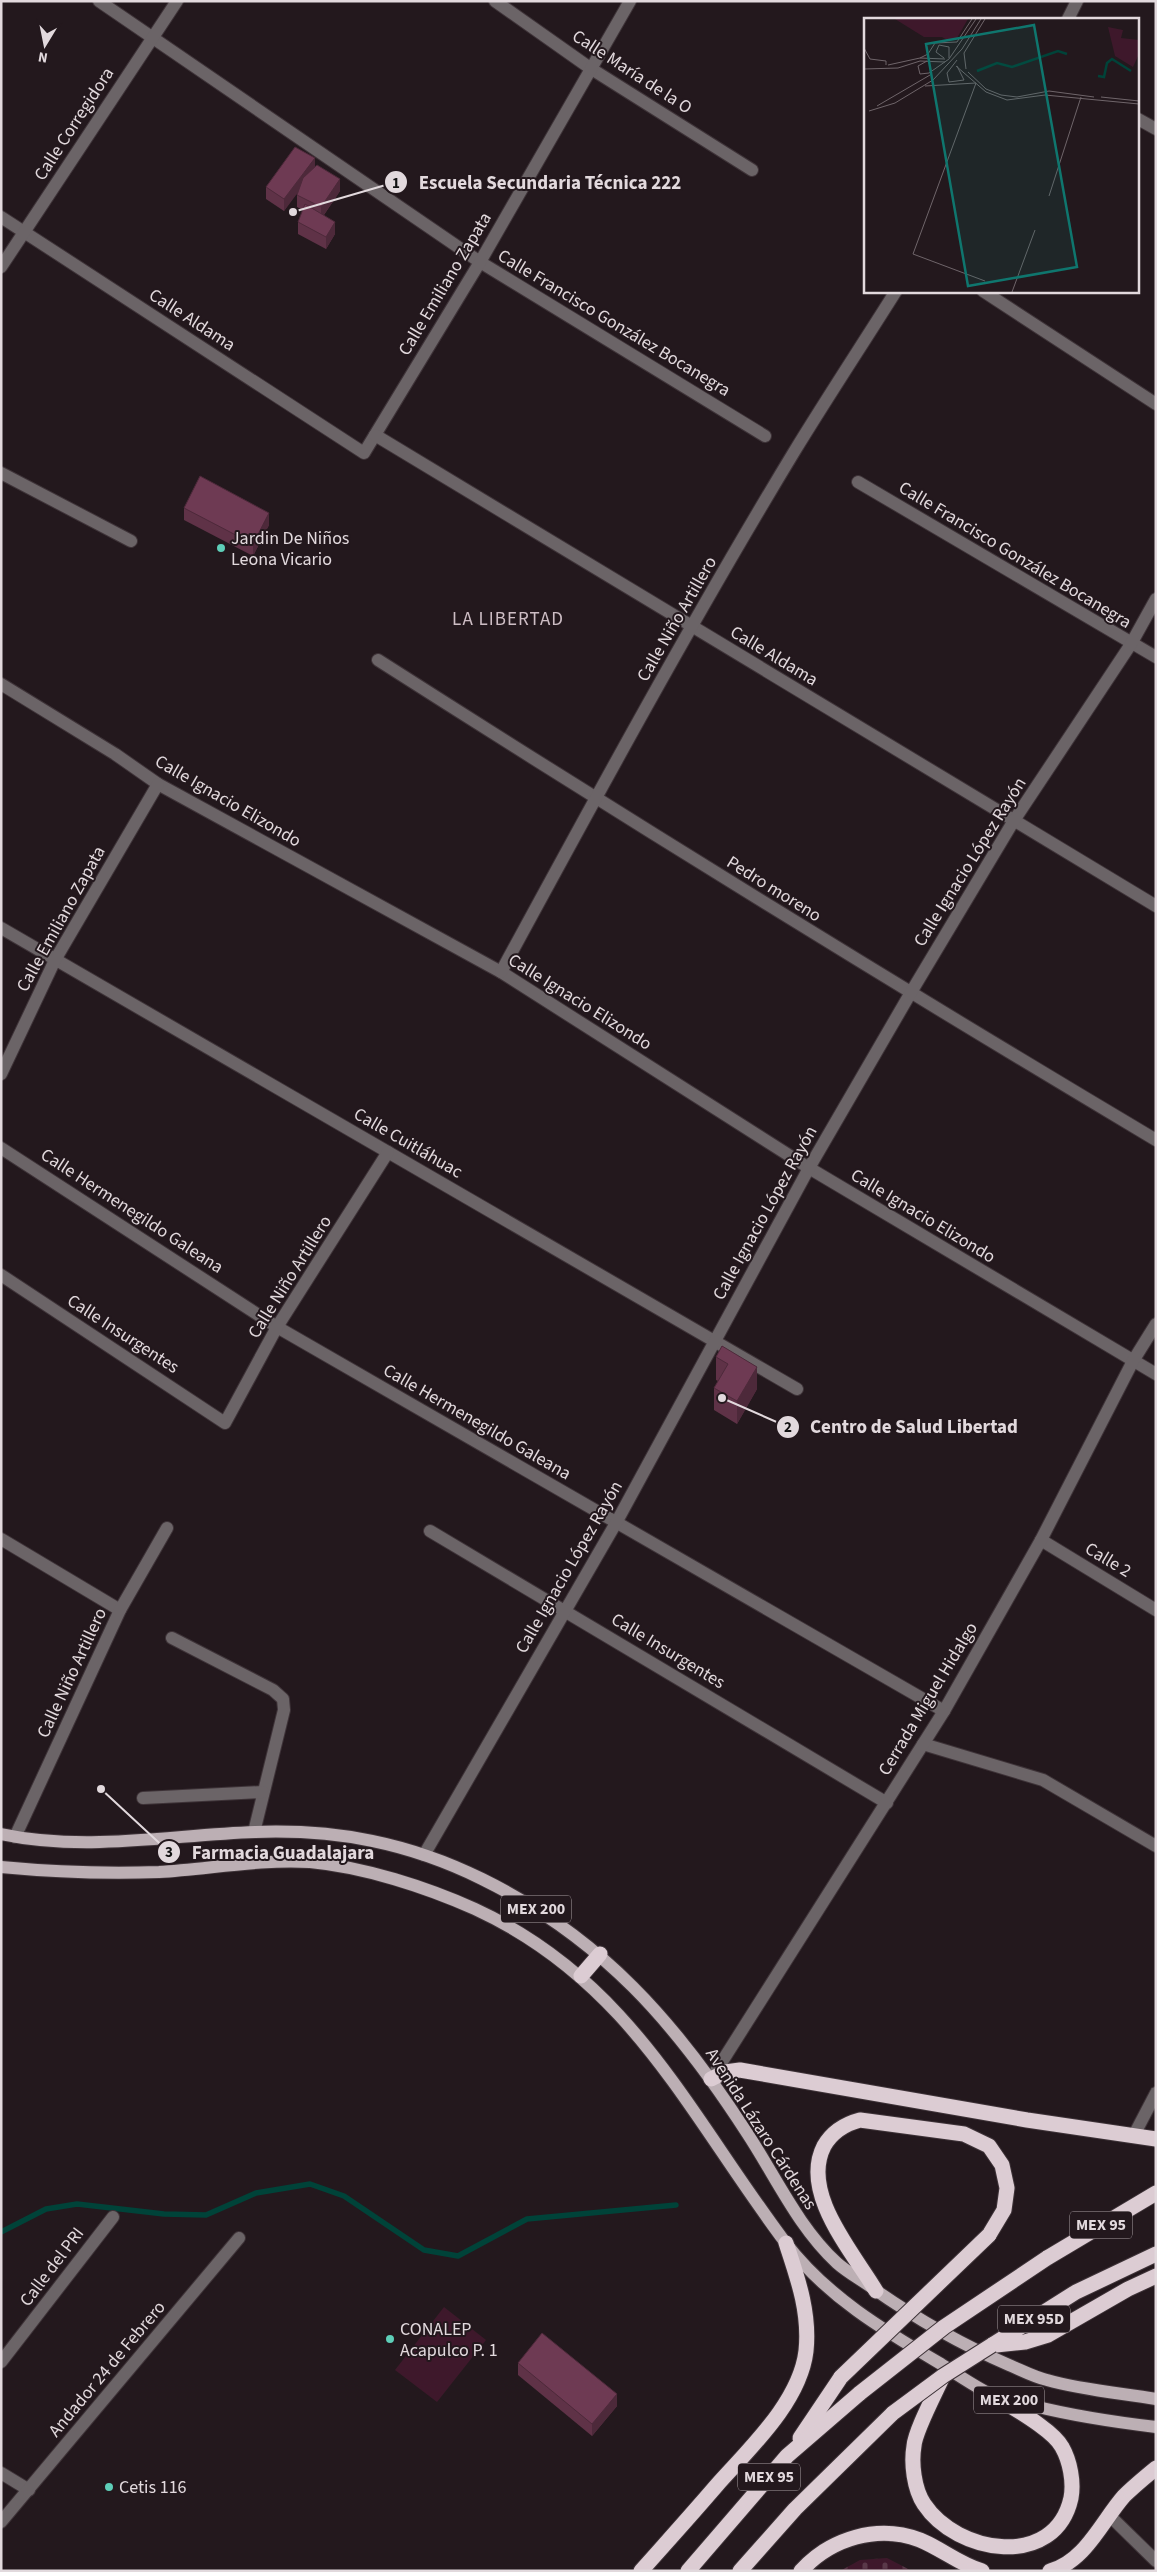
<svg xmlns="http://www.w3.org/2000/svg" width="1157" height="2572" font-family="'Source Sans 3',sans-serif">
	<defs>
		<pattern id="cemetery-stones" width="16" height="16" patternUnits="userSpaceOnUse" patternTransform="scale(1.25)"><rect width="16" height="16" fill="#3e182b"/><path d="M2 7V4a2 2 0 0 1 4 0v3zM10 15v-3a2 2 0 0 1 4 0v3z" fill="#5a3949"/></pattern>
	</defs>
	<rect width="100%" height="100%" fill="#23181d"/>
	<path fill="url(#cemetery-stones)" d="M 887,2558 L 912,2571 L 840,2571 L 860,2560 Z"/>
	<path fill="#3e182b" d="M 444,2307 L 486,2340 L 437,2402 L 395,2370 Z"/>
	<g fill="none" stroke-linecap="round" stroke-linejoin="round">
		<path stroke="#004339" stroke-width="5.5" d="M 1,2232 L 46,2209 L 77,2204 L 164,2214 L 206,2215 L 256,2193 L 310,2184 L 344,2196 L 424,2250 L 458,2256 L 527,2219 L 676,2205"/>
		<g stroke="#3e3338" stroke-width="14">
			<g id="minor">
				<path d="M 99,1 L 480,262 L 765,436"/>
				<path d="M 495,1 L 590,68 L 752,170"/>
				<path d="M 1068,19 L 1077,1"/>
				<path d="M 1138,119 L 1156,129"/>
				<path d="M 1,217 L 364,453 L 480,262 L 630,1"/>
				<path d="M 1,267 L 177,1"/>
				<path d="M 983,291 L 1156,404"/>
				<path d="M 375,435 L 1156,906"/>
				<path d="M 1,473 L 131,541"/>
				<path d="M 858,482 L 1156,657"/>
				<path d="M 378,660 C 635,824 894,984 1156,1140"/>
				<path d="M 1,684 L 115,754 L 158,784 L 501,972 L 809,1168 L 1156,1374"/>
				<path d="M 1,928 L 797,1389"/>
				<path d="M 501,972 C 596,797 691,622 794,452 C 827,398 862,345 896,291"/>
				<path d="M 1,1074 L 55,960 L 158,784"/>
				<path d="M 1,1148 L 277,1327 L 944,1711"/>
				<path d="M 1,1275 L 225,1423 L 277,1327 L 388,1152"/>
				<path d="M 430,1531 L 887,1803"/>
				<path d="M 1,1539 L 120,1610"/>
				<path d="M 1041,1540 L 1156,1610"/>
				<path d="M 172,1638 L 273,1690 L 283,1699 L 284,1710 L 254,1832"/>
				<path d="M 923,1744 L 1043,1780 L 1156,1846"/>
				<path d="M 143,1798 L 263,1792"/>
				<path d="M 15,1837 L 120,1610 L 167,1528"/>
				<path d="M 424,1855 L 616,1523 L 809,1168 L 910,994 L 1013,822 L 1131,644 L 1156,599"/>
				<path d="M 711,2079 L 944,1711 L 1041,1540 L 1133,1361 L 1156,1324"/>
				<path d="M 1133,2137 L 1156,2093"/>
				<path d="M 1,2362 L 113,2217"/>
				<path d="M 1,2473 L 29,2490"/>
				<path d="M 1110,2516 L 1156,2561"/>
				<path d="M 1,2522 L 239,2238"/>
			</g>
		</g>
		<g stroke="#3e3338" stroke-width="14">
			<g id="major">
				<path d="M 1,1834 C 86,1852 170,1835 255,1832 C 337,1829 409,1843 482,1879 C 602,1938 676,2023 747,2133 C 776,2177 798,2227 837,2263 C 847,2272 860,2279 871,2287 C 915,2318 960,2344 1009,2365 C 1021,2370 1034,2377 1047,2380 C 1082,2390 1120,2393 1156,2399"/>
				<path d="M 1,1867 C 54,1872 106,1874 159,1872 C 209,1869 260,1859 310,1862 C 364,1867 426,1887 475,1909 C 631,1981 688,2113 785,2242 C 826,2296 883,2330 941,2364 C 958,2375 975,2387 994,2396 C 1006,2401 1021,2403 1034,2406 C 1074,2416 1114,2422 1156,2427"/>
			</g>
		</g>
		<g stroke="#3e3338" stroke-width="17">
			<g id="highway">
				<path d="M 581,1976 L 600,1954"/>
				<path d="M 711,2079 L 725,2072 L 740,2070 L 1027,2120 L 1156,2139"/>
				<path d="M 1047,2258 L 1156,2193"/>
				<path d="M 876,2291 C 853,2252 800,2193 824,2146 C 832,2132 845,2124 860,2120 L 964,2134 L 989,2146 L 1002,2165 L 1007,2188 L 1004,2210 L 989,2235"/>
				<path d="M 992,2345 L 1076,2292 L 1156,2254"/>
				<path d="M 996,2345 L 1025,2342 L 1048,2335 L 1128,2289 L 1156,2276"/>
				<path d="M 943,2376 C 936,2392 915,2431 914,2446 C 911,2463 914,2489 924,2504 C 957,2554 1055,2570 1071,2498 C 1074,2482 1070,2461 1062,2447 C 1053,2430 1013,2408 996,2397"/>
				<path d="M 800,2438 L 841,2377"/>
				<path d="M 641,2571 C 667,2542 692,2514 717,2485 C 749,2449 800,2402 806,2351 C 810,2313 798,2279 786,2243"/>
				<path d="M 688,2571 L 787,2456 L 860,2393"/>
				<path d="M 740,2571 L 795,2509 L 893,2413"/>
				<path d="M 801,2571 C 831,2538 878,2524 920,2540 C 942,2549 957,2563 982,2571"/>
				<path d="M 1050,2571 C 1085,2562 1102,2521 1124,2496 C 1134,2486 1145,2477 1156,2468"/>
			</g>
		</g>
		<use href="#minor" stroke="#6b6467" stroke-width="12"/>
		<use href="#major" stroke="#bcafb4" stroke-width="12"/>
		<use href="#highway" stroke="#dcccd3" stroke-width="15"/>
		<g stroke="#3e3338" stroke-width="17" stroke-linecap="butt">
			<g id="highway-bridge">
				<path d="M 841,2377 L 989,2235"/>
				<path d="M 860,2393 L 944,2327 L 1047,2258"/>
				<path d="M 893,2413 L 943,2376 L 992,2345"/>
			</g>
		</g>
		<use href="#highway-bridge" stroke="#dcccd3" stroke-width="15"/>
	</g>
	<g fill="#5f3247">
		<path d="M 315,168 L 340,191 L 324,215 L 335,234 L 326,249 L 298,234 L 298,222 L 303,210 L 297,207 L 297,195 L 298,191 L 284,211 L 266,199 L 266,187 Z"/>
		<path d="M 184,508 L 269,525 L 253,556 L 184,520 Z"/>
		<path d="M 722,1346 L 757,1389 L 737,1424 L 714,1410 L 714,1388 L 718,1381 L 716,1380 L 716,1357 Z"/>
		<path d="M 518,2363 L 617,2406 L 592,2436 L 518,2375 Z"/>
	</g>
	<g fill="#4d293a">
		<path d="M 315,158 L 315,170 L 284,211 L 284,199 Z"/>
		<path d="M 340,179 L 340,191 L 321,219 L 321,207 Z"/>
		<path d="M 335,222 L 335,234 L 326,249 L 326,237 Z"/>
		<path d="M 269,513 L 269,525 L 253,556 L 253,544 Z"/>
		<path d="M 757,1367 L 757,1389 L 737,1424 L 737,1401 Z"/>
		<path d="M 617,2394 L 617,2406 L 592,2436 L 592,2424 Z"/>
	</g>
	<g fill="#6e3a53" stroke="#4d293a">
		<path d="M 295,147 L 315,158 L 284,199 L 266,187 Z"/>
		<path d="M 317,165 L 340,179 L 321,207 L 297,195 L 303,178 Z"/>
		<path d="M 305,204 L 335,222 L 326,237 L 298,222 Z"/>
		<path d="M 200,476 L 269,513 L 253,544 L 184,508 Z"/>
		<path d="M 722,1346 L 757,1367 L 737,1401 L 714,1388 L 728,1364 L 716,1357 Z"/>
		<path d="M 542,2333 L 617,2394 L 592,2424 L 518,2363 Z"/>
	</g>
	<g fill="#5eceb8" stroke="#23181d" stroke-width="2">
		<circle cx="221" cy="548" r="5"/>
		<circle cx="390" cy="2339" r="5"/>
		<circle cx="109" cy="2487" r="5"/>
	</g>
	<g text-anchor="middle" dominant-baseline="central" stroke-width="4" stroke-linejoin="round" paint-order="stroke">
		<g fill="#23181d" stroke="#a99fa3" stroke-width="1">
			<rect x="501" y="1895.5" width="70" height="27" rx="4"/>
			<rect x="1070" y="2211.5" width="62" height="27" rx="4"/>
			<rect x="998" y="2305.5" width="72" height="27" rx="4"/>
			<rect x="974" y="2386.5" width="70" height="27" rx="4"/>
			<rect x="738" y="2463.5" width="62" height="27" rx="4"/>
		</g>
		<g font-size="16" font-weight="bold" fill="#e2d9dd">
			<text x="536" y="1909">MEX 200</text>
			<text x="1101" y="2225">MEX 95</text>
			<text x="1034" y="2319">MEX 95D</text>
			<text x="1009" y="2400">MEX 200</text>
			<text x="769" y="2477">MEX 95</text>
		</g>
		<g font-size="18" fill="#e2d9dd" stroke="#23181d">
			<text transform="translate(632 72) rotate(33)">Calle María de la O</text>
			<text transform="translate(74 124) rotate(-57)">Calle Corregidora</text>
			<text transform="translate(445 284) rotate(-59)">Calle Emiliano Zapata</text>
			<text transform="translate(192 320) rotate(33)">Calle Aldama</text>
			<text transform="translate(614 323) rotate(31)">Calle Francisco González Bocanegra</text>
			<text transform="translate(1015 555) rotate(31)">Calle Francisco González Bocanegra</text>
			<text transform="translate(677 619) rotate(-60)">Calle Niño Artillero</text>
			<text transform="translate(774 656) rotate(31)">Calle Aldama</text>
			<text transform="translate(228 801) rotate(30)">Calle Ignacio Elizondo</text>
			<text transform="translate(970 862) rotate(-58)">Calle Ignacio López Rayón</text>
			<text transform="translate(774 889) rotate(32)">Pedro moreno</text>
			<text transform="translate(61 919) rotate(-61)">Calle Emiliano Zapata</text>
			<text transform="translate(580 1002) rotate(32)">Calle Ignacio Elizondo</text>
			<text transform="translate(408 1143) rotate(30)">Calle Cuitláhuac</text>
			<text transform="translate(132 1211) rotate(33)">Calle Hermenegildo Galeana</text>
			<text transform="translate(765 1213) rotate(-61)">Calle Ignacio López Rayón</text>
			<text transform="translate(923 1216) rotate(31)">Calle Ignacio Elizondo</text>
			<text transform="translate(290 1277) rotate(-58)">Calle Niño Artillero</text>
			<text transform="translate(123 1334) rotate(33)">Calle Insurgentes</text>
			<text transform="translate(477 1422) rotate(30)">Calle Hermenegildo Galeana</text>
			<text transform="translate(1108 1560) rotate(31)">Calle 2</text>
			<text transform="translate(569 1567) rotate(-60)">Calle Ignacio López Rayón</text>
			<text transform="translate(668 1651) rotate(31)">Calle Insurgentes</text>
			<text transform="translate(72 1673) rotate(-65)">Calle Niño Artillero</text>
			<text transform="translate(928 1699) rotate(-59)">Cerrada Miguel Hidalgo</text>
			<text transform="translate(761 2129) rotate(57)">Avenida Lázaro Cárdenas</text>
			<text transform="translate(52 2267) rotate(-53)">Calle del PRI</text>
			<text transform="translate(107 2369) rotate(-50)">Andador 24 de Febrero</text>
		</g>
		<g font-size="18" fill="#e2d9dd" stroke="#23181d" text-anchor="start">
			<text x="231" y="538">Jardin De Niños<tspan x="231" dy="21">Leona Vicario</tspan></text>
			<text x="400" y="2329">CONALEP<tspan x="400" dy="21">Acapulco P. 1</tspan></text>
			<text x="119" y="2487">Cetis 116</text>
		</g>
		<g font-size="19" letter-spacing="1" fill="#cdbdc4" stroke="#23181d">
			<text x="508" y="619">LA LIBERTAD</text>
		</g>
	</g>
	<g transform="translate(864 18)">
		<rect width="275" height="275" fill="#23181d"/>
		<path d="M 244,9 L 259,12 L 257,20 L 275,22 L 275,36 L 269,49 L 251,38 Z" fill="#3e182b"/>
		<path d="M 31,1 L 104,1 L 93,20 L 85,23 L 78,19 L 60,19 Z" fill="#3e182b"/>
		<path fill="none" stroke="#004339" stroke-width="2.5" d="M 113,53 L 133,45 L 148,49 L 194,33 L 203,36M 234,58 L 240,59 L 243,45 L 248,41 L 267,53"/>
		<path fill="none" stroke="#6f656a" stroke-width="1" d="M 0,30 L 6,41 L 22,43 L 22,47M 56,40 L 64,36 L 71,25 L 93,24 L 108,1M 80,40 L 72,34 L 75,27 L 85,29 L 85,40M 63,43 L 54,48 L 56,56 L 65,55 L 85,41 L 112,1M 24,47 L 56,40 L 81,41M 92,48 L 122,74 L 143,82 L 181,77 L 275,86M 93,48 L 100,62 L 85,64 L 83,55 L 93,42M 0,51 L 34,50 L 56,43 L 81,44M 102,51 L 100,35 L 121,1M 104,54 L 122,71 L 137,77 L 153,79 L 185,73 L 230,79M 112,65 L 49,236 L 121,263M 61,68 L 112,65M 237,79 L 275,83M 13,88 L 66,57M 5,93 L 31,85 L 69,62 L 98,31 L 117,1M 185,178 L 217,79M 148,274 L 171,212"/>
		<path fill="#0f766e" fill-opacity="0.15" stroke="#0f766e" stroke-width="2.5" d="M 170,7 L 213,249 L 104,268 L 62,26 Z"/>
		<rect width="275" height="275" fill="none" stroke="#e2d9dd" stroke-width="2.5"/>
	</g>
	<path fill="none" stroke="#e2d9dd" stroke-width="2" d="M293 212L396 182M722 1398L788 1427M101 1789L169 1852"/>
	<g fill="#e2d9dd" stroke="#23181d" stroke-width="2">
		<circle cx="293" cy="212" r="5"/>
		<circle cx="722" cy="1398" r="5"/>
		<circle cx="101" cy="1789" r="5"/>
		<circle cx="396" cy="182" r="12"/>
		<circle cx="788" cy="1427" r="12"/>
		<circle cx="169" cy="1852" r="12"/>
	</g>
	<g font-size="15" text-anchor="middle" font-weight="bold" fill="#111">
		<text x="396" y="188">1</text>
		<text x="788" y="1432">2</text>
		<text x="169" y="1857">3</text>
	</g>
	<g font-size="19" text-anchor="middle" font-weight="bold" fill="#e2d9dd" stroke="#23181d" stroke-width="4" stroke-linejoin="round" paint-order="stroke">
		<text x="550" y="189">Escuela Secundaria Técnica 222</text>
		<text x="914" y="1433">Centro de Salud Libertad</text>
		<text x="283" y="1859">Farmacia Guadalajara</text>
	</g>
	<rect width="1157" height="2572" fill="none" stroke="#e2d9dd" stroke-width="5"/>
	<g transform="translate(45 45) rotate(190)" stroke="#23181d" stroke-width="4" paint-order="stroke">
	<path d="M0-4L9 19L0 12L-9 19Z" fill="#e2d9dd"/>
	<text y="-8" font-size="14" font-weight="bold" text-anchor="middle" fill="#e2d9dd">N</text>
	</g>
</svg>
